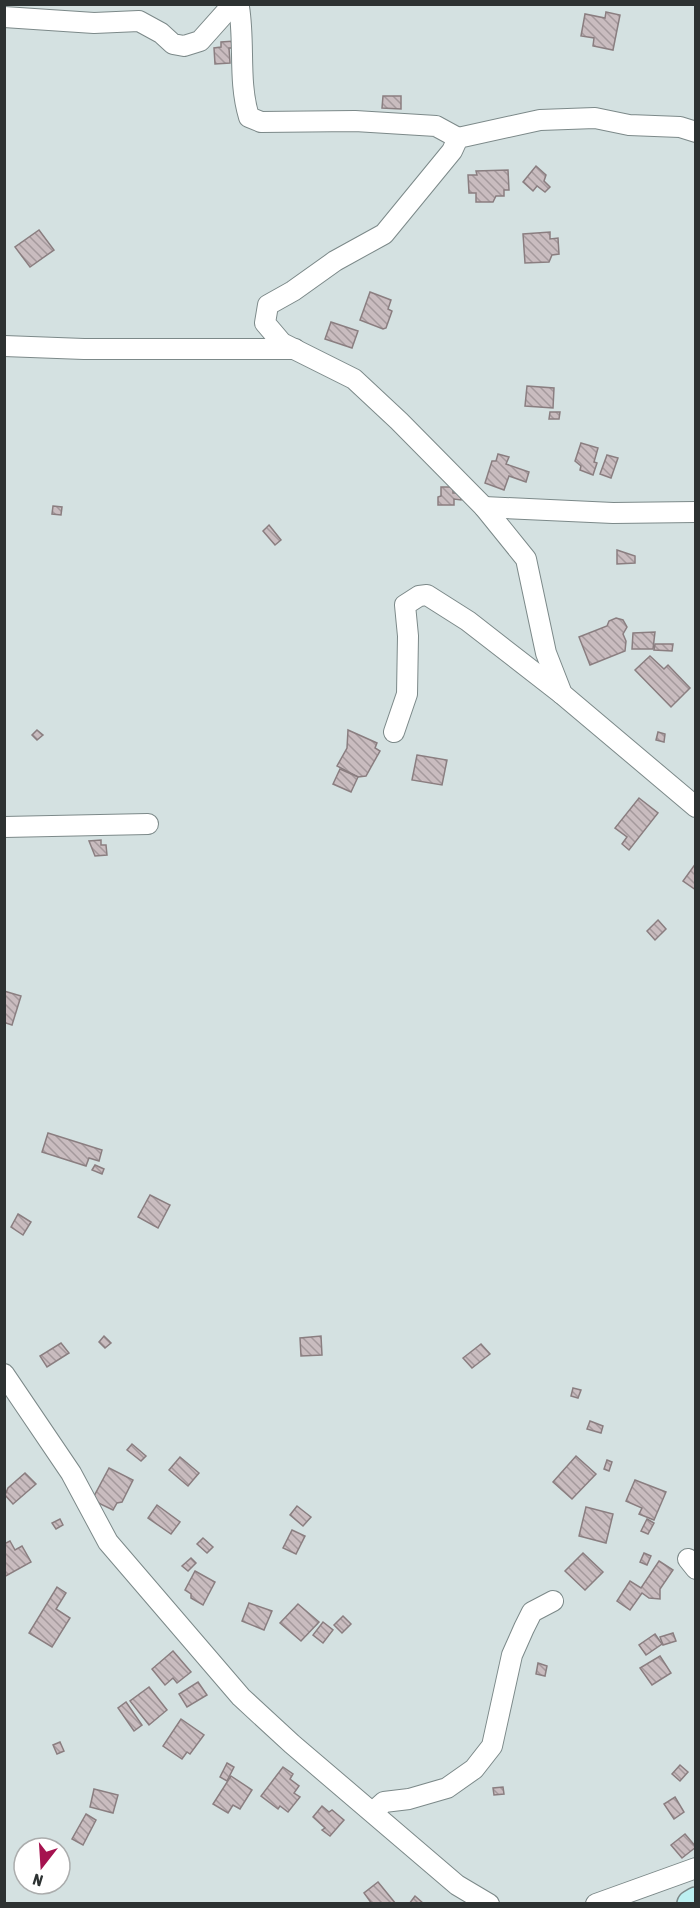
<svg xmlns="http://www.w3.org/2000/svg" width="700" height="1908" font-family="'Asap Condensed',sans-serif">
	<defs>
		<pattern id="building-back-hatch" width="6" height="6" patternUnits="userSpaceOnUse" patternTransform="scale(1.5)"><rect width="6" height="6" fill="#c9bcbf"/><path d="M-1 5l2 2M0 0l6 6M5-1l2 2" fill="none" stroke="#a4999c"/></pattern>
	</defs>
	<rect width="100%" height="100%" fill="#d4e1e1"/>
	<g fill="url(#building-back-hatch)" stroke="#8a7e80" stroke-width="1.5">
		<path d="M 606,12 L 620,15 L 613,50 L 593,46 L 594,38 L 581,36 L 585,14 L 605,18 Z"/>
		<path d="M 235,41 L 236,48 L 229,48 L 230,63 L 215,64 L 214,48 L 221,47 L 221,42 Z"/>
		<path d="M 383,96 L 401,96 L 401,109 L 382,108 Z"/>
		<path d="M 536,166 L 546,175 L 544,181 L 550,187 L 545,192 L 537,186 L 533,191 L 523,182 Z"/>
		<path d="M 508,170 L 509,190 L 504,190 L 504,196 L 496,196 L 493,202 L 476,202 L 476,193 L 469,193 L 468,175 L 477,175 L 476,171 Z"/>
		<path d="M 39,230 L 54,250 L 30,267 L 15,247 Z"/>
		<path d="M 550,232 L 550,239 L 558,238 L 559,254 L 552,255 L 549,262 L 525,263 L 523,234 Z"/>
		<path d="M 370,292 L 391,300 L 388,309 L 392,311 L 386,328 L 383,329 L 360,320 Z"/>
		<path d="M 331,322 L 358,331 L 352,348 L 325,339 Z"/>
		<path d="M 527,386 L 554,388 L 553,408 L 525,406 Z"/>
		<path d="M 550,412 L 560,412 L 559,419 L 549,419 Z"/>
		<path d="M 581,443 L 598,448 L 594,462 L 597,463 L 593,475 L 580,470 L 581,466 L 575,461 Z"/>
		<path d="M 498,454 L 509,457 L 506,464 L 529,472 L 526,482 L 509,476 L 504,490 L 485,483 L 492,461 L 496,461 Z"/>
		<path d="M 607,455 L 618,458 L 611,478 L 600,474 Z"/>
		<path d="M 441,487 L 453,487 L 453,493 L 461,493 L 461,500 L 454,499 L 454,505 L 438,505 L 438,497 L 441,496 Z"/>
		<path d="M 53,506 L 62,507 L 61,515 L 52,514 Z"/>
		<path d="M 269,525 L 281,540 L 275,545 L 263,531 Z"/>
		<path d="M 617,550 L 635,556 L 635,563 L 617,564 Z"/>
		<path d="M 616,618 L 623,620 L 627,627 L 623,634 L 626,641 L 625,651 L 590,665 L 579,637 L 607,626 L 609,621 Z"/>
		<path d="M 655,632 L 653,649 L 632,649 L 633,633 Z"/>
		<path d="M 655,644 L 673,644 L 672,651 L 654,650 Z"/>
		<path d="M 650,656 L 664,669 L 668,665 L 690,688 L 671,707 L 635,670 Z"/>
		<path d="M 37,730 L 43,735 L 37,740 L 32,735 Z"/>
		<path d="M 348,730 L 377,743 L 375,748 L 380,751 L 366,776 L 358,777 L 337,766 L 347,748 Z"/>
		<path d="M 658,732 L 665,734 L 664,742 L 656,740 Z"/>
		<path d="M 417,755 L 447,760 L 442,785 L 412,780 Z"/>
		<path d="M 340,769 L 358,777 L 351,792 L 333,784 Z"/>
		<path d="M 639,798 L 658,813 L 629,850 L 622,844 L 627,837 L 615,828 Z"/>
		<path d="M 101,840 L 101,845 L 106,845 L 107,855 L 95,856 L 89,841 Z"/>
		<path d="M 696,863 L 696,890 L 683,881 Z"/>
		<path d="M 658,920 L 666,929 L 655,940 L 647,931 Z"/>
		<path d="M 4,991 L 21,996 L 12,1025 L 6,1023 L 4,1025 Z"/>
		<path d="M 48,1133 L 102,1150 L 99,1161 L 89,1158 L 86,1166 L 42,1152 Z"/>
		<path d="M 95,1165 L 104,1169 L 102,1174 L 92,1170 Z"/>
		<path d="M 150,1195 L 170,1205 L 158,1228 L 138,1217 Z"/>
		<path d="M 18,1214 L 31,1222 L 23,1235 L 11,1227 Z"/>
		<path d="M 104,1336 L 111,1343 L 105,1348 L 99,1342 Z"/>
		<path d="M 321,1336 L 322,1355 L 301,1356 L 300,1338 Z"/>
		<path d="M 61,1343 L 69,1353 L 47,1367 L 40,1356 Z"/>
		<path d="M 481,1344 L 490,1354 L 472,1368 L 463,1358 Z"/>
		<path d="M 573,1388 L 581,1390 L 578,1398 L 571,1396 Z"/>
		<path d="M 590,1421 L 603,1426 L 601,1433 L 587,1429 Z"/>
		<path d="M 132,1444 L 146,1456 L 141,1461 L 127,1450 Z"/>
		<path d="M 576,1456 L 596,1474 L 572,1499 L 553,1482 Z"/>
		<path d="M 180,1457 L 199,1473 L 188,1486 L 169,1470 Z"/>
		<path d="M 607,1460 L 612,1462 L 609,1471 L 604,1469 Z"/>
		<path d="M 109,1468 L 133,1480 L 122,1502 L 117,1503 L 113,1510 L 92,1500 Z"/>
		<path d="M 25,1473 L 36,1484 L 13,1504 L 5,1495 L 8,1488 Z"/>
		<path d="M 635,1480 L 666,1492 L 654,1520 L 639,1514 L 642,1508 L 626,1501 Z"/>
		<path d="M 157,1505 L 180,1522 L 171,1534 L 148,1518 Z"/>
		<path d="M 297,1506 L 311,1517 L 303,1526 L 290,1515 Z"/>
		<path d="M 586,1507 L 613,1514 L 606,1543 L 579,1536 Z"/>
		<path d="M 60,1519 L 63,1525 L 56,1529 L 52,1523 Z"/>
		<path d="M 647,1519 L 654,1523 L 648,1534 L 641,1531 Z"/>
		<path d="M 292,1530 L 305,1536 L 296,1554 L 283,1548 Z"/>
		<path d="M 203,1538 L 213,1547 L 207,1553 L 197,1544 Z"/>
		<path d="M 10,1541 L 15,1550 L 22,1546 L 31,1562 L 4,1577 L 4,1544 Z"/>
		<path d="M 583,1553 L 603,1572 L 585,1590 L 565,1571 Z"/>
		<path d="M 644,1553 L 651,1556 L 647,1565 L 640,1562 Z"/>
		<path d="M 191,1558 L 196,1563 L 188,1571 L 182,1566 Z"/>
		<path d="M 659,1561 L 673,1570 L 660,1589 L 660,1599 L 649,1598 L 642,1593 L 630,1610 L 617,1601 L 630,1581 L 641,1588 Z"/>
		<path d="M 195,1571 L 215,1582 L 203,1605 L 191,1598 L 191,1594 L 185,1590 Z"/>
		<path d="M 57,1587 L 66,1593 L 56,1609 L 70,1618 L 52,1647 L 29,1633 Z"/>
		<path d="M 249,1603 L 272,1611 L 264,1630 L 242,1621 Z"/>
		<path d="M 298,1604 L 319,1622 L 301,1641 L 280,1623 Z"/>
		<path d="M 343,1616 L 351,1624 L 342,1633 L 334,1625 Z"/>
		<path d="M 323,1622 L 333,1630 L 323,1643 L 313,1635 Z"/>
		<path d="M 673,1633 L 676,1641 L 663,1645 L 660,1637 Z"/>
		<path d="M 655,1634 L 662,1644 L 646,1655 L 639,1645 Z"/>
		<path d="M 173,1651 L 191,1672 L 177,1683 L 173,1678 L 165,1685 L 152,1669 Z"/>
		<path d="M 660,1656 L 671,1673 L 652,1685 L 640,1668 Z"/>
		<path d="M 538,1663 L 547,1666 L 545,1676 L 536,1674 Z"/>
		<path d="M 198,1682 L 207,1695 L 187,1707 L 179,1694 Z"/>
		<path d="M 149,1687 L 167,1710 L 149,1725 L 130,1701 Z"/>
		<path d="M 126,1702 L 142,1725 L 134,1731 L 118,1708 Z"/>
		<path d="M 181,1719 L 204,1735 L 190,1754 L 187,1752 L 182,1759 L 163,1746 Z"/>
		<path d="M 60,1742 L 64,1751 L 57,1754 L 53,1745 Z"/>
		<path d="M 227,1763 L 234,1767 L 227,1781 L 220,1777 Z"/>
		<path d="M 680,1765 L 688,1772 L 680,1781 L 672,1774 Z"/>
		<path d="M 283,1767 L 293,1774 L 290,1779 L 299,1786 L 294,1793 L 300,1797 L 288,1812 L 280,1806 L 278,1809 L 261,1796 Z"/>
		<path d="M 231,1776 L 252,1790 L 240,1809 L 233,1805 L 228,1813 L 213,1804 Z"/>
		<path d="M 503,1787 L 504,1794 L 494,1795 L 493,1788 Z"/>
		<path d="M 94,1789 L 118,1795 L 113,1813 L 90,1807 Z"/>
		<path d="M 675,1797 L 684,1812 L 674,1819 L 664,1804 Z"/>
		<path d="M 322,1806 L 329,1812 L 332,1810 L 344,1820 L 330,1836 L 322,1830 L 325,1828 L 313,1817 Z"/>
		<path d="M 86,1814 L 96,1820 L 83,1845 L 72,1839 Z"/>
		<path d="M 685,1834 L 696,1847 L 682,1858 L 671,1845 Z"/>
		<path d="M 378,1882 L 396,1904 L 372,1904 L 364,1893 Z"/>
		<path d="M 415,1896 L 424,1904 L 409,1904 Z"/>
	</g>
	<g fill="none" stroke-linecap="round" stroke-linejoin="round">
		<g stroke="#7c8989" stroke-width="22">
			<g id="street">
				<path d="M 236,4 L 239,7 C 245,44 238,81 249,117 L 261,122 L 355,121 L 436,126 L 458,138"/>
				<path d="M 4,17 L 94,23 L 139,21 L 161,33 L 173,44 L 184,46 L 200,41 L 233,4"/>
				<path d="M 696,132 L 680,127 L 629,125 L 595,118 L 540,120 L 458,138 L 452,151 L 384,234 L 335,261 L 293,291 L 268,305 L 265,323 L 282,343 L 354,379 L 399,421 L 484,507 L 526,559 L 546,653 L 562,694 L 696,807"/>
				<path d="M 4,346 L 84,349 L 295,349"/>
				<path d="M 484,507 L 613,513 L 696,512"/>
				<path d="M 394,732 L 407,694 L 408,636 L 405,605 L 419,596 L 427,595 L 468,621 L 562,694"/>
				<path d="M 4,827 L 148,824"/>
				<path d="M 4,1374 L 71,1473 L 108,1542 L 241,1697 L 292,1744 L 457,1885 L 489,1904"/>
				<path d="M 688,1559 L 696,1569"/>
				<path d="M 373,1812 L 384,1802 L 409,1799 L 447,1788 L 474,1769 L 492,1746 L 512,1655 L 524,1628 L 532,1612 L 553,1601"/>
				<path d="M 596,1904 L 696,1868"/>
			</g>
		</g>
		<g stroke="#7c8989" stroke-width="30">
			<path id="secondary" d="M 691,1904 L 696,1901"/>
		</g>
		<use href="#street" stroke="#fff" stroke-width="20"/>
		<use href="#secondary" stroke="#bcf0f1" stroke-width="27"/>
	</g>
	<rect width="700" height="1908" fill="none" stroke="#2d3232" stroke-width="12"/>
	<g transform="translate(42 1866) rotate(197)"><circle r="28" fill="#ffffff" stroke="#abadad" stroke-width="1.5"/>
	<path d="M0-4.5L10 22L0 15L-10 22Z" fill="#a5124f"/>
	<text y="-9" font-size="16" font-weight="bold" text-anchor="middle" fill="#2d3232">N</text>
	</g>
</svg>
